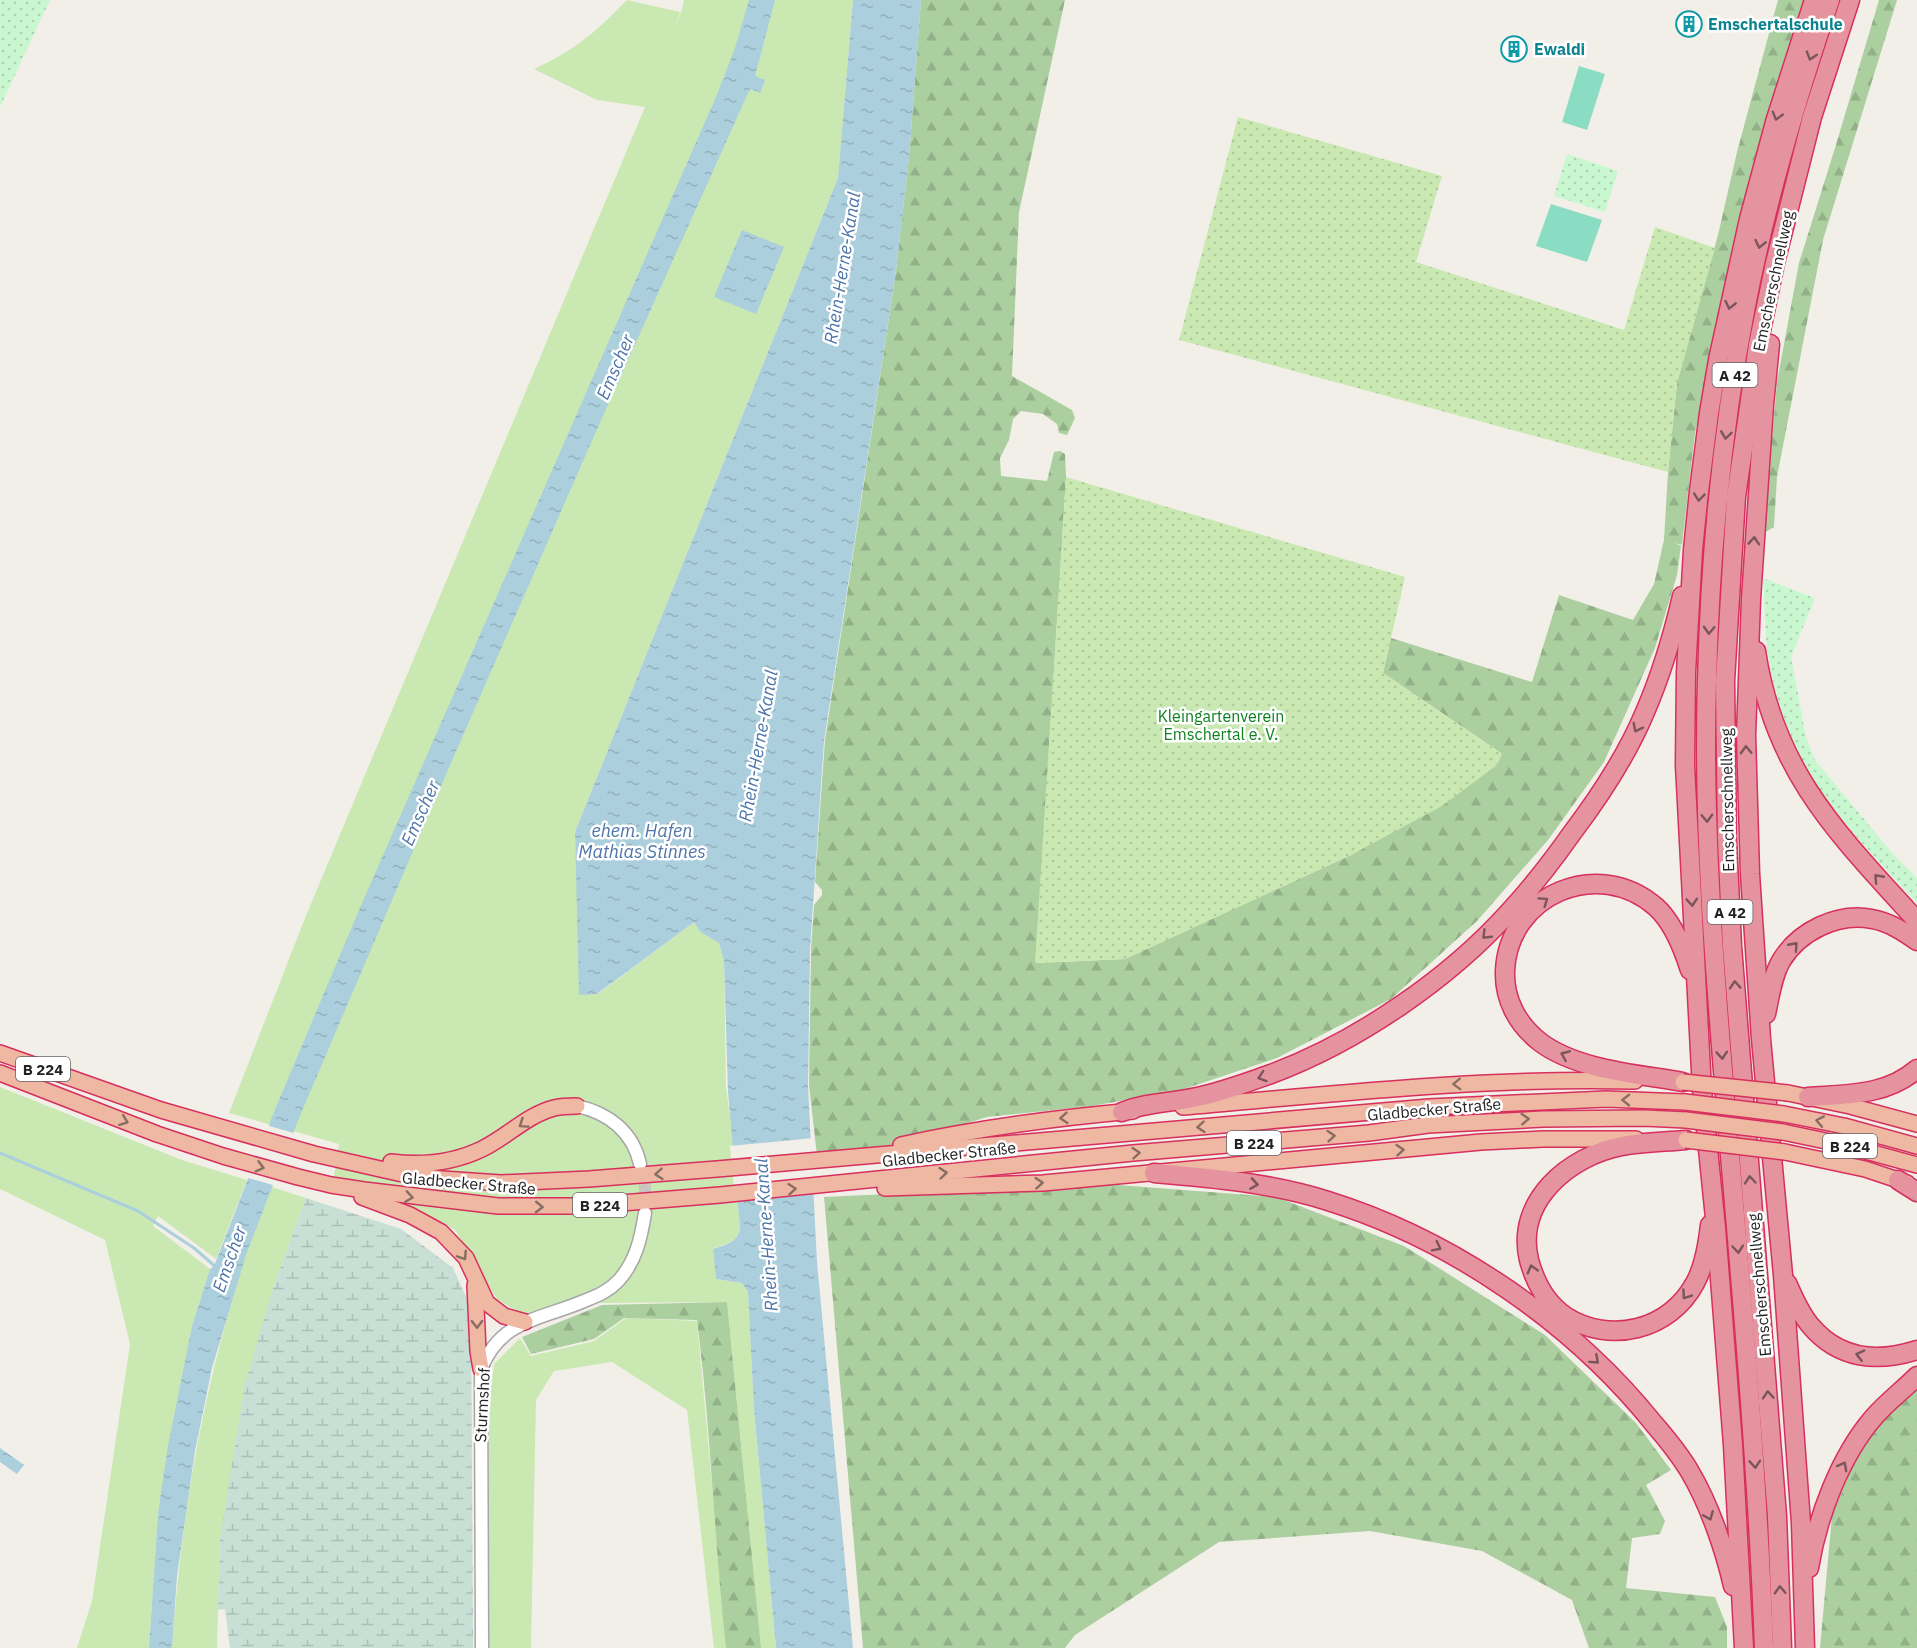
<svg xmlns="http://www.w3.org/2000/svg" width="1917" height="1648" font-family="'IBM Plex Sans',sans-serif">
	<defs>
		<pattern id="forest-firs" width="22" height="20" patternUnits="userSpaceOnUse" patternTransform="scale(1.5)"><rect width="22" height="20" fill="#abcf9f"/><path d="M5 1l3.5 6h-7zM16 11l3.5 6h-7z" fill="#93b189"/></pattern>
		<pattern id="wetland-marsh" width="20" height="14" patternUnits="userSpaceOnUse" patternTransform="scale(1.5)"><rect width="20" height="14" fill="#c7dfd5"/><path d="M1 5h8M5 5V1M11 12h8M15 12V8" fill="none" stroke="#abbfb7"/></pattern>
		<pattern id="park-dots" width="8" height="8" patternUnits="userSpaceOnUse" patternTransform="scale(1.5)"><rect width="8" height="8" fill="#c9f8d0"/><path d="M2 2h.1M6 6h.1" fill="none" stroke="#acd4b2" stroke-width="1.8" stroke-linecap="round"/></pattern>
		<pattern id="garden-dots" width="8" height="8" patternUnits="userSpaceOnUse" patternTransform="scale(1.5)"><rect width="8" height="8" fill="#cae9b2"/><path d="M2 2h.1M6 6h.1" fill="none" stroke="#adc899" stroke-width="1.8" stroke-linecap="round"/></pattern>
		<pattern id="water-ripples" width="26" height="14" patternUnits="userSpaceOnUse" patternTransform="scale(1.5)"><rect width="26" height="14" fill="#abcfdd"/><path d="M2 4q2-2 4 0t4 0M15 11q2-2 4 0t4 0" fill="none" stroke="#93b1bd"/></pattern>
	</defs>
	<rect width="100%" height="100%" fill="#f2efe9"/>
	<g fill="#cae9b2">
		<path d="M 627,0 L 680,12 L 675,28 L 682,9 L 684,0 L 853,0 L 838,178 L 575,832 L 576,867 L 598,994 L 693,923 L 696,924 L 700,932 L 719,943 L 724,960 L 726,1088 L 733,1137 L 740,1227 C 739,1242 725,1244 713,1249 L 716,1279 L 742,1283 L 748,1292 L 754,1409 L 776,1648 L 761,1648 L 727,1302 L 603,1303 L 573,1301 L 522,1315 L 497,1299 L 455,1230 L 417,1208 L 333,1182 L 339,1144 L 229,1113 L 305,918 L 645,107 L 597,100 L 534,69 C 575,50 596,32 627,0 Z"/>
		<path d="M 0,1087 L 182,1160 L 247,1180 L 216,1259 L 158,1216 L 153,1226 L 210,1269 L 192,1326 L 158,1513 L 149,1648 L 77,1648 L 92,1601 L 130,1344 L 105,1240 L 0,1189 Z"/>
		<path d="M 272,1187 L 306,1198 L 274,1285 L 220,1538 L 217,1648 L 172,1648 C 180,1534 197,1422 229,1312 C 235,1292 240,1271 247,1251 C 254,1229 264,1208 272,1187 Z"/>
		<path d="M 626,1318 L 697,1321 L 727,1648 L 714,1648 L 687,1410 L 612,1362 L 554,1371 L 536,1400 L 531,1648 L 489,1648 L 489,1402 L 494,1364 L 520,1338 L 531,1356 L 594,1341 Z"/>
	</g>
	<g fill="url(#forest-firs)">
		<path d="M 921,0 L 1065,0 L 1019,212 L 1012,376 L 1072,410 L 1075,418 L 1067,435 L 1059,433 L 1057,424 L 1043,414 L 1021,411 L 1013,419 L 1009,440 L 1000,458 L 1001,476 L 1047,481 L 1054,452 L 1060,451 L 1065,454 L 1066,477 L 1036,963 L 1125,959 L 1351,855 L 1497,765 L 1501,753 L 1383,673 L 1391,638 L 1532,682 L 1559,595 L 1633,620 L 1654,584 L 1664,540 L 1668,472 L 1677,383 L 1718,235 L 1737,152 L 1778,0 L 1809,0 L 1714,353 L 1695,433 L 1682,545 L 1675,543 L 1681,546 L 1677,575 L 1655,648 L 1604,762 L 1548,840 L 1477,921 L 1391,999 L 1277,1058 L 1181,1090 L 1092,1106 L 987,1117 L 900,1144 L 817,1156 L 809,1085 L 811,950 L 814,905 L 822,895 L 822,890 L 815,882 L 825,740 L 896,271 L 909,157 Z"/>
		<path d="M 1879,0 L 1897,0 L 1823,240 L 1777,477 L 1774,527 L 1764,533 L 1777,382 L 1799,263 L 1835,148 Z"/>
		<path d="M 1105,1184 L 1276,1197 L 1404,1246 L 1545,1335 L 1636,1423 L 1671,1470 L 1646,1485 L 1665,1521 L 1660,1534 L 1632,1538 L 1626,1588 L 1715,1597 L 1727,1627 L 1727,1648 L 1589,1648 L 1572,1600 L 1482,1551 L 1370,1531 L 1219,1542 L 1075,1635 L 1065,1648 L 863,1648 L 824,1197 Z"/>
		<path d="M 727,1302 L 761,1648 L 726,1648 C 714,1539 711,1429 697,1320 L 624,1318 L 594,1339 L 531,1354 L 522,1337 L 602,1305 Z"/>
		<path d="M 1917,1387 L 1917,1648 L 1820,1648 L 1832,1516 L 1853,1465 L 1882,1418 Z"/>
	</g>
	<path fill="url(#wetland-marsh)" d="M 306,1198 L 401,1229 L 453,1268 L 471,1308 L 473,1648 L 230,1648 L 225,1609 L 218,1610 L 220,1538 L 245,1384 L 274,1285 Z"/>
	<g fill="url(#park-dots)">
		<path d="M 0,0 L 50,0 L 0,107 Z"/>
		<path d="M 1567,154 L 1618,171 L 1605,212 L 1554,196 Z"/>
		<path d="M 1763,578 L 1815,598 L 1791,657 L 1806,737 L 1815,760 L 1893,854 L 1917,878 L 1917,903 C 1882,865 1845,827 1816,784 C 1791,748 1777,703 1769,660 C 1764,634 1765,605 1763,578 Z"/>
	</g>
	<g fill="url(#garden-dots)">
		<path d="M 1238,117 L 1442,176 L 1416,262 L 1624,330 L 1655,227 L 1715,248 L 1677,383 L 1668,472 L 1179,340 Z"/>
		<path d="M 1066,477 L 1405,577 L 1383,673 L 1502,754 L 1497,765 L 1442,806 L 1351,855 L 1125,959 L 1035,963 Z"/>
	</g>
	<g fill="#8addc2">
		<path d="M 1579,66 L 1605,74 L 1587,130 L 1562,122 Z"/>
		<path d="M 1551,204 L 1602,220 L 1587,262 L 1536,246 Z"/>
	</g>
	<g fill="url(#water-ripples)">
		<path d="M 749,0 L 775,0 L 755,76 L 765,80 L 760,93 L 750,89 L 744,102 L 594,436 L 437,795 L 299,1118 L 247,1252 L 212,1368 L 195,1451 L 177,1576 L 172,1648 L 149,1648 L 158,1513 L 168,1446 L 192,1326 L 210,1269 L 214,1266 L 276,1107 L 362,903 L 716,97 L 735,48 Z"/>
		<path d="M 853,0 L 921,0 L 909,157 L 896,271 L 824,741 L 810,950 L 808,1086 L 817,1262 L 853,1648 L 776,1648 L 754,1409 L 748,1292 L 742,1283 L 716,1279 L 713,1249 C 725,1245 739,1242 740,1227 L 728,1092 L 724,961 L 719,943 L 700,932 L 695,923 L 693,923 L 597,994 L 579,995 L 575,832 L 838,178 Z"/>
		<path d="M 742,230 L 784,247 L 756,314 L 714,297 Z"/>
		<path d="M 0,1448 L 24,1465 L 17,1474 L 0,1462 Z"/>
	</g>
	<g fill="#f2efe9">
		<path d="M 266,1125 L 297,1134 L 276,1186 L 245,1177 Z"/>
		<path d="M 814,1138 L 816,1193 L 735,1200 L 730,1146 Z"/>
	</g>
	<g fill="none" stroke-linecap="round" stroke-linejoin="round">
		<path stroke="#abcfdd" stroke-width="3" d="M 0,1153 L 138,1211 L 194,1248 L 217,1268"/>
		<path stroke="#c8c6c1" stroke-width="12" stroke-dasharray="12 6" stroke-linecap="butt" d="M 641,1166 L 645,1187 L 645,1209"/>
		<g stroke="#a6a6a6" stroke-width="15">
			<g id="tertiary">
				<path d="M 577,1106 C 609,1113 633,1132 640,1164"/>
				<path d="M 482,1648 L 481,1369 C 501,1319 540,1320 584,1301 C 597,1296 609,1291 619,1280 C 636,1261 641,1238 645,1213"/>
			</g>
		</g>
		<g stroke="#d72f5e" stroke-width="18">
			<g id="trunk">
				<path d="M 0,1053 L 161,1110 L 314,1154 L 398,1173 L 442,1179 L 501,1183 L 589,1179 L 717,1169 L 1429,1107 L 1606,1099 L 1685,1102"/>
				<path d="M 0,1073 L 157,1134 L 223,1156 L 298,1177 L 331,1185 L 364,1190 L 498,1206 L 584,1206 L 720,1195 L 1133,1153 L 1369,1133 L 1428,1125 L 1543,1119 L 1644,1118 L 1686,1120"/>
				<path d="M 1788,1093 L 1850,1106 L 1917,1124"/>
				<path d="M 1183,1107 C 1334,1094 1484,1077 1635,1081"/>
				<path d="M 1784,1114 L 1844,1126 L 1917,1146"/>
				<path d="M 1783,1132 L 1840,1144 L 1917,1165"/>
				<path d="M 901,1145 C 978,1128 1055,1118 1133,1111"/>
				<path d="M 1785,1152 L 1865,1169 L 1907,1183"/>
				<path d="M 391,1162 C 423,1166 453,1163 482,1149 C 507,1137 527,1115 554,1108 C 562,1106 570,1106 577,1106"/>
				<path d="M 885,1188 L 1043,1183 L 1481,1142 L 1543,1139 L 1636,1139"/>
				<path d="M 362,1197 L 410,1215 L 441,1232 L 466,1258 L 487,1303 L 504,1316 L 525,1322"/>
				<path d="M 475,1285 L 478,1351 L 481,1369"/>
			</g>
		</g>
		<g stroke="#d72f5e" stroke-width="21">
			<g id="motorway">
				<path d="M 1770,344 L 1764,405 L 1751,599 L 1746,735 L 1750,874 L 1761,1039 L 1783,1275 L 1801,1523 L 1805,1648"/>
				<path d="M 1756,651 C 1774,772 1839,835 1917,921"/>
				<path d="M 1766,1014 C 1770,996 1772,977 1781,961 C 1799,931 1838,912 1872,919 C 1889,922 1903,931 1917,941"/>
				<path d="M 1683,1082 C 1638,1074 1577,1070 1540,1042 C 1517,1024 1504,999 1505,971 C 1508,895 1598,856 1656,907 C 1673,922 1683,948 1690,970"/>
				<path d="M 1808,1097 C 1847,1094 1886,1096 1917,1069"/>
				<path d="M 1122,1112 C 1147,1102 1172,1103 1197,1097 C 1222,1092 1248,1082 1271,1074 C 1357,1042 1449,979 1510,911 C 1532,887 1553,860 1572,833 C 1600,796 1627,755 1645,712 C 1661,675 1673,635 1682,596"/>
				<path d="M 1686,1140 C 1665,1142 1643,1142 1622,1146 C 1569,1156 1515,1201 1529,1260 C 1535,1282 1546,1303 1565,1316 C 1610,1345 1670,1330 1695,1283 C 1704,1267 1708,1243 1710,1225"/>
				<path d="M 1154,1173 C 1213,1178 1272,1183 1328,1201 C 1453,1240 1573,1323 1654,1424 C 1667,1439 1680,1455 1690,1472 C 1709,1504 1725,1550 1733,1586"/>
				<path d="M 1898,1180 L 1917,1192"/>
				<path d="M 1787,1283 C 1793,1297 1800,1313 1810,1325 C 1838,1359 1877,1363 1917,1350"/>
				<path d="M 1809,1568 C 1817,1518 1840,1456 1874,1417 C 1886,1403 1903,1390 1917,1376"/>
				<path d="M 1744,1648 L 1733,1445 L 1716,1228 L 1702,1090 L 1685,765 L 1686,672 L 1693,550 L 1699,491 L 1709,413 L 1718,360 L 1749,219 L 1775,122 L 1814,0"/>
				<path d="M 1764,1648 C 1758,1484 1744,1320 1730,1156 C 1717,998 1702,839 1707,680 C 1710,555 1722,429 1746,306 C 1766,203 1796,100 1830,0"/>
				<path d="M 1782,1648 L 1777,1516 L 1732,946 L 1727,839 L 1725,681 L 1736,497 L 1758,345 L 1775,263 L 1812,117 L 1850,0"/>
			</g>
		</g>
		<use href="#tertiary" stroke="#fff" stroke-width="12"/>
		<use href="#trunk" stroke="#efb8a2" stroke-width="15"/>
		<use href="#motorway" stroke="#e5949f" stroke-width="18"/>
		<g stroke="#d72f5e" stroke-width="18" stroke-linecap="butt">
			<g id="trunk-bridge">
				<path d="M 1683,1082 L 1788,1093"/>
				<path d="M 1685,1102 L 1784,1114"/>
				<path d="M 1686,1120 L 1783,1132"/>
				<path d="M 1686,1140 L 1785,1152"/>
			</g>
		</g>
		<use href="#trunk-bridge" stroke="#efb8a2" stroke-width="15"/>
	</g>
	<defs><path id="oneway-chevron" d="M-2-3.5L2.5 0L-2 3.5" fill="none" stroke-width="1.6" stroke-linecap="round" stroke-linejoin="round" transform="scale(1.5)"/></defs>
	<g stroke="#7a555a">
		<use href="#oneway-chevron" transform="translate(1811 56) rotate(107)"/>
		<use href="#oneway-chevron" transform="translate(1777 116) rotate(106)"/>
		<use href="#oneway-chevron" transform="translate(1760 244) rotate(103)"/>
		<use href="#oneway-chevron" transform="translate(1730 305) rotate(103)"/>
		<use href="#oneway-chevron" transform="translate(1726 435) rotate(98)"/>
		<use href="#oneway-chevron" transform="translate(1699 497) rotate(96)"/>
		<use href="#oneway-chevron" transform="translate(1754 541) rotate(-86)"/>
		<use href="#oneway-chevron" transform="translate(1709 630) rotate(92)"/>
		<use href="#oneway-chevron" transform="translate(1637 728) rotate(117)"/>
		<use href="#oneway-chevron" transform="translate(1746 750) rotate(-92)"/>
		<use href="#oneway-chevron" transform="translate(1707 818) rotate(88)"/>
		<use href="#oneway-chevron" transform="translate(1878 878) rotate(-132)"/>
		<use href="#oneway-chevron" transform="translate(1544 901) rotate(-35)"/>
		<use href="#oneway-chevron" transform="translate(1692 902) rotate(86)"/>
		<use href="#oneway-chevron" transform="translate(1486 935) rotate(136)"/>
		<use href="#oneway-chevron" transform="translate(1794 946) rotate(-48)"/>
		<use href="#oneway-chevron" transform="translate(1735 985) rotate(-94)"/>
		<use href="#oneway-chevron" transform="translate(1565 1055) rotate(-157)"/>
		<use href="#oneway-chevron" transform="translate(1722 1055) rotate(86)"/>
		<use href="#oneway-chevron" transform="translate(1262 1077) rotate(162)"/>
		<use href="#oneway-chevron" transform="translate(1750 1180) rotate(-95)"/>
		<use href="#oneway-chevron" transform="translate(1254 1184) rotate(9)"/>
		<use href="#oneway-chevron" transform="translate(1437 1247) rotate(27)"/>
		<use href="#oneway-chevron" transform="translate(1738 1249) rotate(85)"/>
		<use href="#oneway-chevron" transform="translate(1532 1269) rotate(-106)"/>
		<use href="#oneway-chevron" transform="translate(1686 1295) rotate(125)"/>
		<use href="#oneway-chevron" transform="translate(1860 1355) rotate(-167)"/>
		<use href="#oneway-chevron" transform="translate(1595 1360) rotate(42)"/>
		<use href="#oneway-chevron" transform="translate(1768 1395) rotate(-94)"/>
		<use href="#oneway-chevron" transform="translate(1755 1464) rotate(86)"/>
		<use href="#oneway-chevron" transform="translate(1843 1466) rotate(-61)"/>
		<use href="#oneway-chevron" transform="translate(1709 1516) rotate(67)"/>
		<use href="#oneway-chevron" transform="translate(1780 1590) rotate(-92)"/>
	</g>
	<g stroke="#886d62">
		<use href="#oneway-chevron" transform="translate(1457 1084) rotate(178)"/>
		<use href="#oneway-chevron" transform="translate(1626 1100) rotate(-179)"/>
		<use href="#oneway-chevron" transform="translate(1064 1118) rotate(175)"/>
		<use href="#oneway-chevron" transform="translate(1525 1119) rotate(-3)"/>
		<use href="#oneway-chevron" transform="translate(124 1121) rotate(21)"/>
		<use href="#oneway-chevron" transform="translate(1820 1121) rotate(-169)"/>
		<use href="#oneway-chevron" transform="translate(523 1124) rotate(146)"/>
		<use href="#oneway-chevron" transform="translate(1201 1127) rotate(175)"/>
		<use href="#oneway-chevron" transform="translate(1331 1136) rotate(-5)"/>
		<use href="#oneway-chevron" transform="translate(1400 1150) rotate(-5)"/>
		<use href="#oneway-chevron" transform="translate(1136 1153) rotate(-5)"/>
		<use href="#oneway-chevron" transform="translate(260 1167) rotate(15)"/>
		<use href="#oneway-chevron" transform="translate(943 1173) rotate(-6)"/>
		<use href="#oneway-chevron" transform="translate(659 1174) rotate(175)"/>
		<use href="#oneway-chevron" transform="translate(1039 1183) rotate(-4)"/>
		<use href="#oneway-chevron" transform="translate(792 1189) rotate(-5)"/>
		<use href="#oneway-chevron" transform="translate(409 1197) rotate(8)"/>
		<use href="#oneway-chevron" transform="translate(539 1207) rotate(1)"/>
		<use href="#oneway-chevron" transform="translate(463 1256) rotate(57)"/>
		<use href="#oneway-chevron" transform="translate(477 1324) rotate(89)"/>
	</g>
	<defs>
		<g id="building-ring" transform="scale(1.35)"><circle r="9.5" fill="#fff" stroke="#0f9aa8" stroke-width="1.5"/><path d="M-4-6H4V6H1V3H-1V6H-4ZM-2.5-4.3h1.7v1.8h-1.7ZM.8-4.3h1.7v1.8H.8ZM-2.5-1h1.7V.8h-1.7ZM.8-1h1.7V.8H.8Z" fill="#0f9aa8"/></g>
	</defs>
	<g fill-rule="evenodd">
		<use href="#building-ring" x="1689" y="24"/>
		<use href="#building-ring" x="1514" y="49"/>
	</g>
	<g text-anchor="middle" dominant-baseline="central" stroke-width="5" stroke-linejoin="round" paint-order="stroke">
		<g fill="#fff" stroke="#646464" stroke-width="1.5">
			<rect x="1712.5" y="363" width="45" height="24" rx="4.5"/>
			<rect x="1707.5" y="900" width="45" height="24" rx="4.5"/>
			<rect x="16" y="1057" width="54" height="24" rx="4.5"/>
			<rect x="1227" y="1131" width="54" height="24" rx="4.5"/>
			<rect x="1823" y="1134" width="54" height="24" rx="4.5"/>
			<rect x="573" y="1193" width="54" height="24" rx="4.5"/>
		</g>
		<g font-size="15" font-weight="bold" fill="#222">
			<text x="1735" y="375">A 42</text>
			<text x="1730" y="912">A 42</text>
			<text x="43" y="1069">B 224</text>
			<text x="1254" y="1143">B 224</text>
			<text x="1850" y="1146">B 224</text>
			<text x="600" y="1205">B 224</text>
		</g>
		<g font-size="16" font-weight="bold" fill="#0d838f" stroke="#fff" text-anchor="start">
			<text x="1708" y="24">Emschertalschule</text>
			<text x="1534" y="49">Ewaldi</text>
		</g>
		<g font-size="16" fill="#222" stroke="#fff">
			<text transform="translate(1773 281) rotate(-78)">Emscherschnellweg</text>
			<text transform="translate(1727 800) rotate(-91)">Emscherschnellweg</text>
			<text transform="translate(1434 1109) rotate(-5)">Gladbecker Straße</text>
			<text transform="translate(949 1154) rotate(-6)">Gladbecker Straße</text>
			<text transform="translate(469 1183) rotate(5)">Gladbecker Straße</text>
			<text transform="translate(1759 1285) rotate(-95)">Emscherschnellweg</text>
			<text transform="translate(482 1405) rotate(-87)">Sturmshof</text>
		</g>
		<g font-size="16" fill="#108020" stroke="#fff">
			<text x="1221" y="716">Kleingartenverein<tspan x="1221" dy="18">Emschertal e. V.</tspan></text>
		</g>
		<g font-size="18" font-style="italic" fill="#4d75a8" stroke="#fff">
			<text transform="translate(842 268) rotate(-81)">Rhein-Herne-Kanal</text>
			<text transform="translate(615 367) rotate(-67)">Emscher</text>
			<text transform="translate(758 746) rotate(-80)">Rhein-Herne-Kanal</text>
			<text transform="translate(420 813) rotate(-66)">Emscher</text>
			<text x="642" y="830">ehem. Hafen<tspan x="642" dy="21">Mathias Stinnes</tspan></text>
			<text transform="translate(766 1235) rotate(-94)">Rhein-Herne-Kanal</text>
			<text transform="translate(229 1259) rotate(-71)">Emscher</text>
		</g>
	</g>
</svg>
